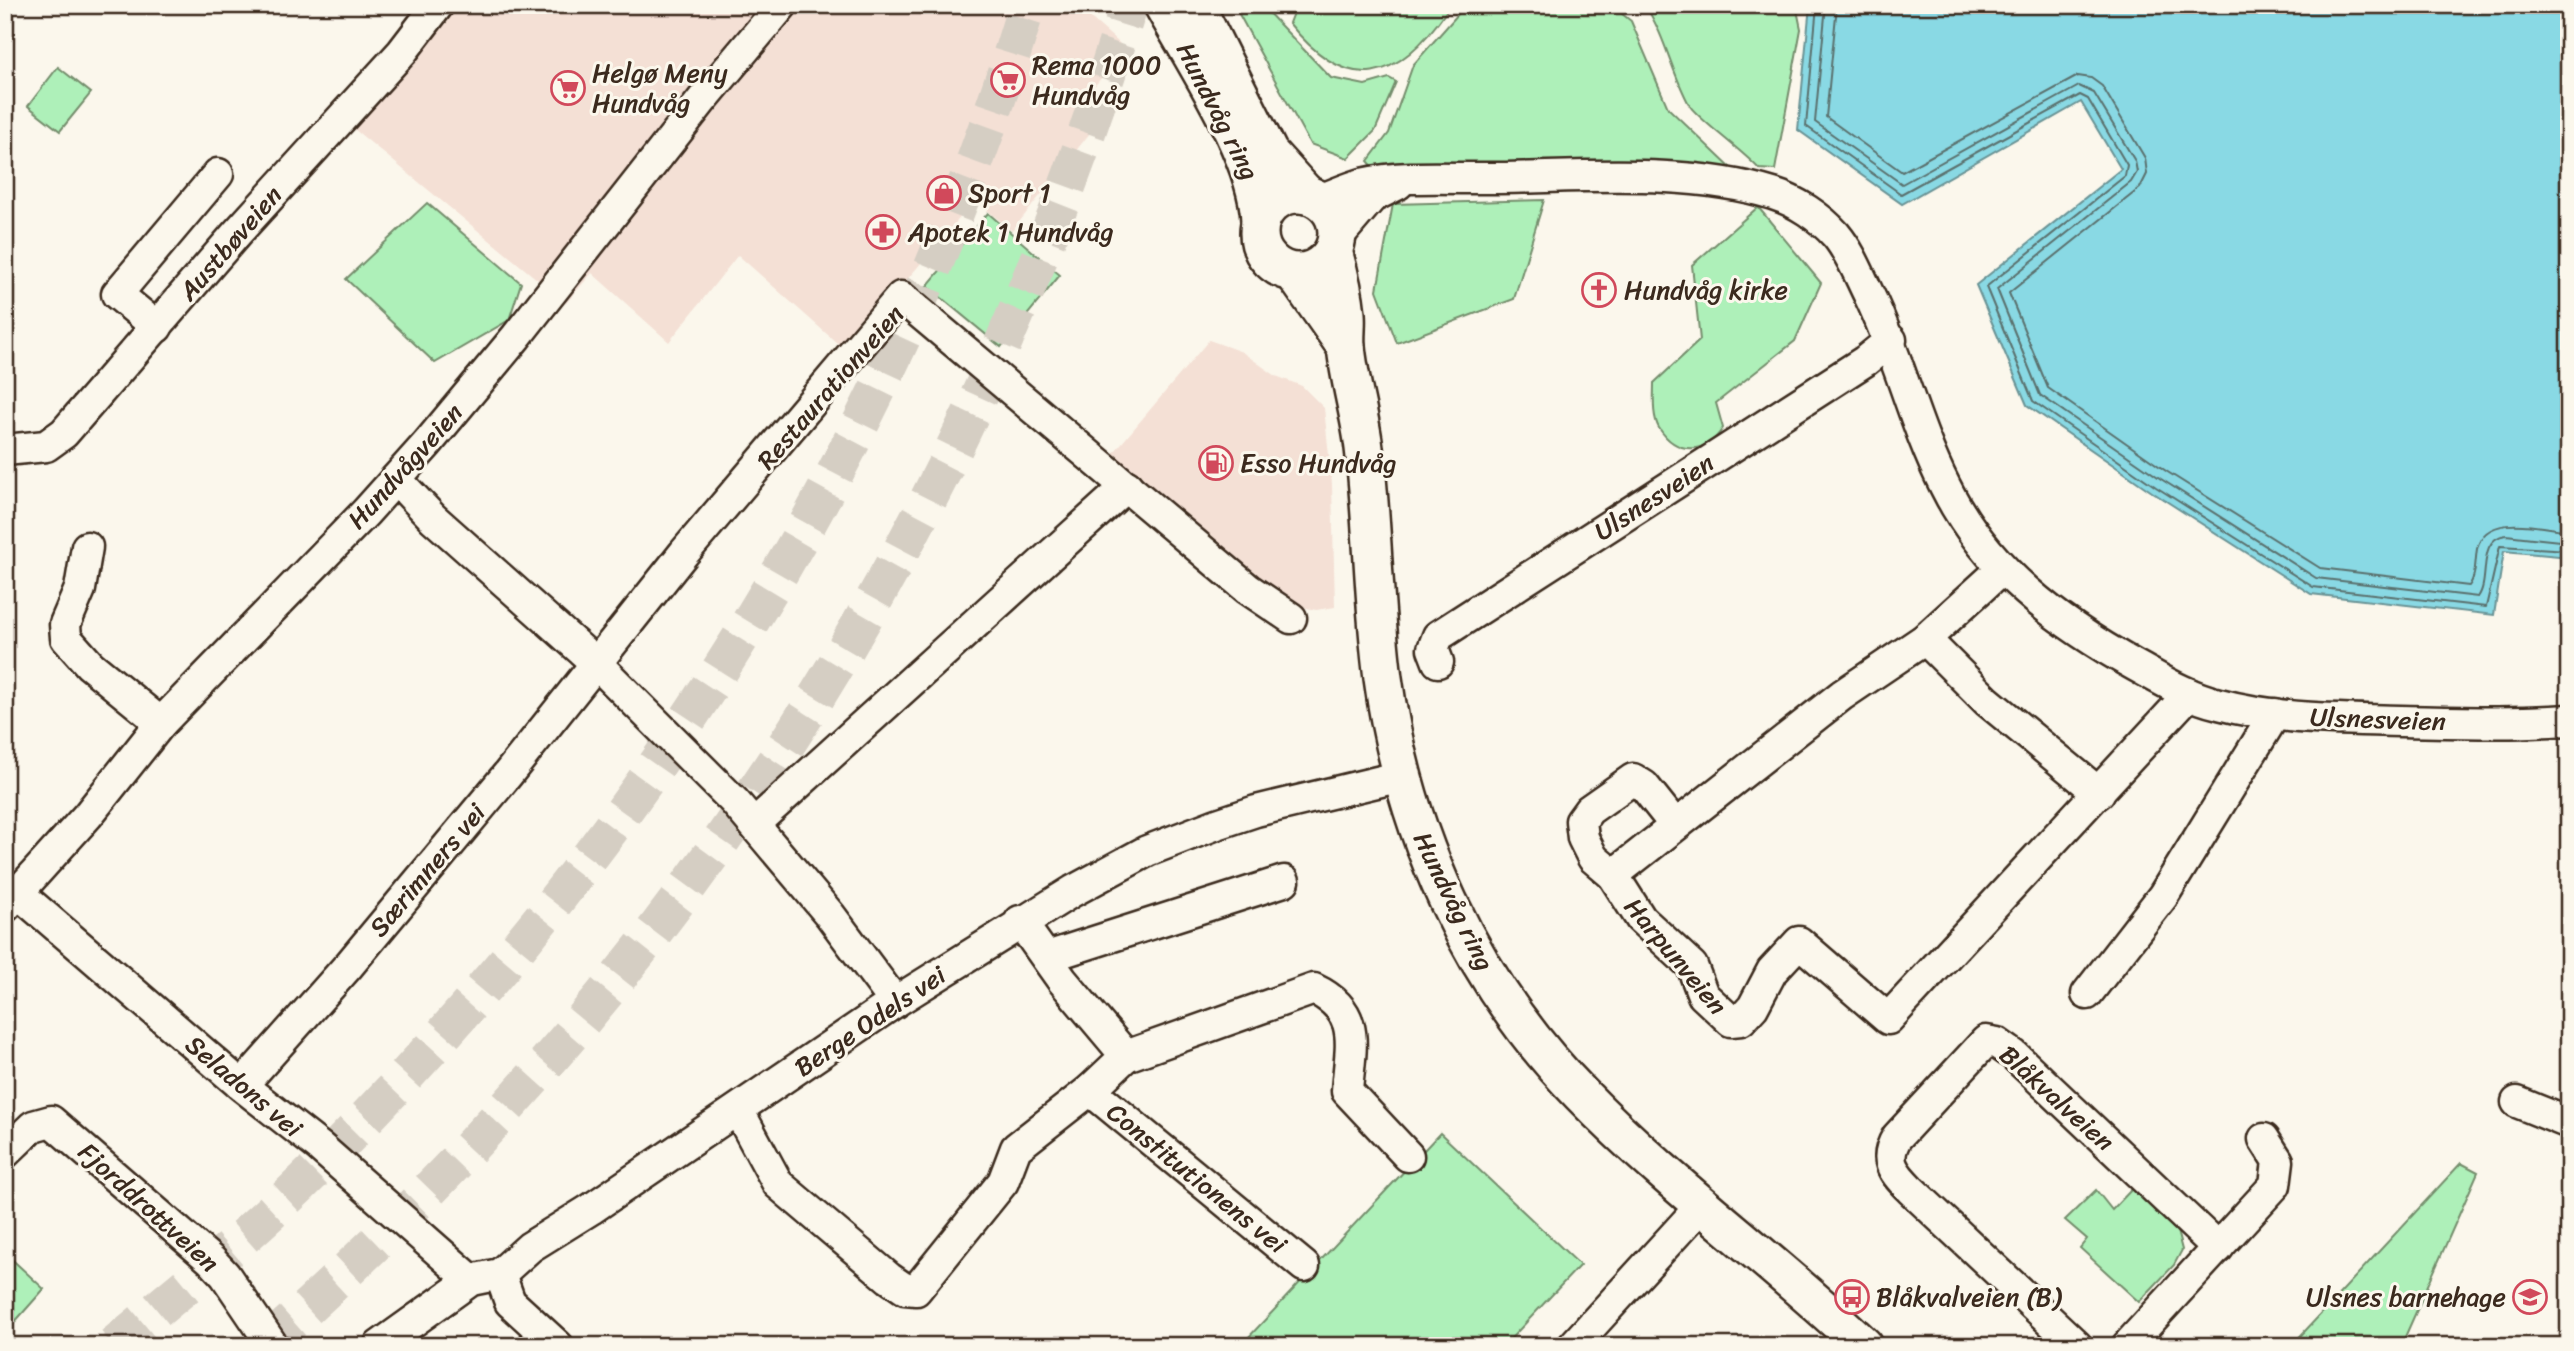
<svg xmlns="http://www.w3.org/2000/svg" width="2574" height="1351" font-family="Sriracha,sans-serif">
	<rect width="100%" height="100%" fill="#fbf7ec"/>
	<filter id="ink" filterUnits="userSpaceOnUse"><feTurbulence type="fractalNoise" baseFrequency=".0143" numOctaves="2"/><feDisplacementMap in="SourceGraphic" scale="14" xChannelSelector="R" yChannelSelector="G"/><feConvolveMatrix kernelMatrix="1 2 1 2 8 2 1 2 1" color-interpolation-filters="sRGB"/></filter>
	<g filter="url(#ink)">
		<g fill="#f4e0d5">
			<path d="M 450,5 L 1076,5 L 1126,49 L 1086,96 L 1106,113 L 1012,231 L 975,200 L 846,351 L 738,255 L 669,342 L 592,273 L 566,303 L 354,129 Z"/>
			<path d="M 1209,340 L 1242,352 L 1276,376 L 1302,386 L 1324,408 L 1332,484 L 1335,607 L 1316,610 L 1287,603 L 1110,457 Z"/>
		</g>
		<g fill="#aef0b9" stroke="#748d6c" stroke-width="2">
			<path d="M 1234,5 L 1261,5 L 1331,78 L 1365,85 L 1389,78 L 1396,82 L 1375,131 L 1348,158 L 1310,144 Z"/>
			<path d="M 1296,5 L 1440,5 L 1448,9 C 1398,82 1350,98 1289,23 Z"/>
			<path d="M 1466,5 L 1611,5 L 1631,21 L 1668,108 L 1734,171 L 1688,163 L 1402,162 L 1377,171 L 1368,161 L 1389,133 L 1413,65 Z"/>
			<path d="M 1645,5 L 1796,5 L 1801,29 L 1775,170 L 1759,169 C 1744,152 1698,119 1690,106 C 1672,74 1666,38 1645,5 Z"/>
			<path d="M 58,67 L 91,93 L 60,131 L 28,106 Z"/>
			<path d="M 1544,200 L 1514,299 L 1397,343 L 1377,290 L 1393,204 Z"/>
			<path d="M 427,203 L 521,283 L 509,320 L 435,363 L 346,279 Z"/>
			<path d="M 1758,207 L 1821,283 L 1795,341 L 1716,403 L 1723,428 C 1706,454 1677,456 1659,428 C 1652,416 1654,397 1654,383 L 1700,340 L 1692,265 Z"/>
			<path d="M 988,213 L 1060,275 L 1001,347 L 927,286 Z"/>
			<path d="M 1440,1133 L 1580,1265 L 1504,1346 L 1252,1346 L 1246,1340 Z"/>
			<path d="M 2461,1163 L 2478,1172 L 2401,1346 L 2291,1346 Z"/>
			<path d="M 2133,1188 L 2177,1231 L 2182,1250 L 2174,1265 L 2139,1302 L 2080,1248 L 2087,1239 L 2065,1220 L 2096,1190 L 2112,1210 Z"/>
			<path d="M 5,1253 L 44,1289 L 5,1333 Z"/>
		</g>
		<path fill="#89d9e4" stroke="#6a9395" stroke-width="2" d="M 1810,5 L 2569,5 L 2569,557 L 2504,551 L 2494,615 L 2311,594 L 2152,492 L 2027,405 L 1976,285 L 2121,169 L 2081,102 L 1902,204 L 1798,130 Z"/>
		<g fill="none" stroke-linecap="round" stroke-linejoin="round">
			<g stroke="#5a706d" stroke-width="2">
				<path d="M 1817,5 L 1806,126 L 1901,194 L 2080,95 L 2088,99 L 2127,165 L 2125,176 L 1986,287 L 2033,401 L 2156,487 L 2313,587 L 2486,607 L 2500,546 L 2569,550"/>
				<path d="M 1826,5 L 1815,122 L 1902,184 L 2079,86 L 2094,93 L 2135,161 L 2137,172 L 2131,182 L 1997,289 L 2040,395 L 2161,479 L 2316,578 L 2478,597 C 2491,580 2476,539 2506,535 L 2569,542"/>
				<path d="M 1837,5 L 1826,117 L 1902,172 L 2078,76 L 2091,78 L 2102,86 L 2145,158 L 2147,174 L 2140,188 L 2009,293 L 2048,388 L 2166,471 L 2320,568 L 2469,586 C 2476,577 2475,561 2477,549 C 2485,511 2542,528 2569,531"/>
			</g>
			<g stroke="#d5cec3" stroke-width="38" stroke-dasharray="38 19" stroke-linecap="butt">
				<path d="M 113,1346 C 183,1288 255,1231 319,1166 C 643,843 896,446 1027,5"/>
				<path d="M 264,1346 C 679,982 967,532 1129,5"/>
			</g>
			<g stroke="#3b2a1e" stroke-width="35">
				<g id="minor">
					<path d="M 1319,200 C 1333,195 1348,188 1362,184 C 1406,174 1455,179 1499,178 C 1585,177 1690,168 1773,194 C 1796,201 1820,217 1836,235 C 1851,253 1859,275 1869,295 C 1899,357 1914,425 1945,486 C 1986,569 2057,622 2136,666 C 2163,681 2189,697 2219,704 C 2278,720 2340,719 2401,721 C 2456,722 2513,724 2569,720"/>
					<path d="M 1337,238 L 1372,197 L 1398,184"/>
					<path d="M 157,327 L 117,294 L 218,174"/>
					<path d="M 5,450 L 46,446 L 64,433 L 237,233 L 402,52 L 438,5"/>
					<path d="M 396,479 L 433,518 L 597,664 L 734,801 L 830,915 L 895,1002"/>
					<path d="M 87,547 L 80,589 L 65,624 L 66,638 L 90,665 L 161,723"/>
					<path d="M 2002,569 L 1925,639 L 1842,695 L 1613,875 L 1641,919 L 1692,966 L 1703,995 L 1731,1021 L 1741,1020 L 1753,1007 L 1772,971 L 1799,942 L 1888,1019 L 2189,694"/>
					<path d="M 1925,639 L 1987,701 L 2099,793"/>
					<path d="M 1438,662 L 1433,649 L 1438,636 L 1865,361 L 1891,340"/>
					<path d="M 754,824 L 1127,486"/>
					<path d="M 1613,875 L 1593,858 L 1583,838 L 1581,821 L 1589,810 L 1633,779 L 1644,786 L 1675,825"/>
					<path d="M 17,892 L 242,1086 L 320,1147 L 471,1280"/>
					<path d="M 5,907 L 88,815 L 161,723 L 366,512 L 427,444 L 516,337 L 703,99 L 782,5"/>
					<path d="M 1047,957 L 1284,881"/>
					<path d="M 2087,994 L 2163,896 L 2275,714"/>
					<path d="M 1126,1056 L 1314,989 C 1363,1012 1350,1047 1347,1091 L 1408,1156"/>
					<path d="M 253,1073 L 349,965 L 508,774 L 684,553 L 901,297 L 1248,589 L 1291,618"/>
					<path d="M 1090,1090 L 1304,1266"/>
					<path d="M 2517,1102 L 2569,1123"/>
					<path d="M 738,1110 L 778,1184 L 889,1278 L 905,1289 L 916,1290 L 1003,1182 L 1016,1148 L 1090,1090 L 1126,1056 L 1062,980 L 1020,921"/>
					<path d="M 5,1153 L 33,1126 L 51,1121 L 211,1260 L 225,1275 L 273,1346"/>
					<path d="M 500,1274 L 510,1302 L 558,1346"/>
					<path d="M 379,1346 L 471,1280 L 500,1274 L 530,1247 L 591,1209 L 895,1002 L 1073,891 L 1147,851 L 1217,824 L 1256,811 L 1402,776"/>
					<path d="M 1573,1346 L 1702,1205"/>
					<path d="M 2077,1346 L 1910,1189 C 1893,1172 1883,1160 1897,1137 L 1986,1041 L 1997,1043 L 2014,1055 L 2218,1248"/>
					<path d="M 2127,1346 L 2275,1185 L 2278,1161 L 2264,1139"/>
				</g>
			</g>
			<g stroke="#3b2a1e" stroke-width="42">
				<g id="major">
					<path d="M 1163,5 C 1195,63 1258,157 1260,221"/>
					<path d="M 1195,5 L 1269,153 L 1307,195"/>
					<circle cx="1298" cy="233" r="39"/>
					<path d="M 1333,251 C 1339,272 1344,293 1346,314 C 1347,325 1345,336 1346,346 C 1349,380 1360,414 1364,448 C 1373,524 1373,602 1383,678 C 1404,833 1471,982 1581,1094 C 1669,1185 1772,1259 1864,1346"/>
					<path d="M 1294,273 L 1346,347"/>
				</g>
			</g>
			<use href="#minor" stroke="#fbf7ec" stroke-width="30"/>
			<use href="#major" stroke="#fbf7ec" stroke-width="37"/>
		</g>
	</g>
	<defs>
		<g id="supermarket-ring" transform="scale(1.75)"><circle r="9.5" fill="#fbf7ec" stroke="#d1495b" stroke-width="1.5"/><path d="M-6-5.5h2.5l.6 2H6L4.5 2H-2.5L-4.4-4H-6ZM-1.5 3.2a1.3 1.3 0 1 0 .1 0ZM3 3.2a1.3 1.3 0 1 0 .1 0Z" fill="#d1495b"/></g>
		<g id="shop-ring" transform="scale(1.75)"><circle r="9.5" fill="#fbf7ec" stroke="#d1495b" stroke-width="1.5"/><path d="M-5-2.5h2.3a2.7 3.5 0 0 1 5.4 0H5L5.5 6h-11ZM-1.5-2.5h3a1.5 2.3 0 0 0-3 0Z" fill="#d1495b"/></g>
		<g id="pharmacy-ring" transform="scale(1.75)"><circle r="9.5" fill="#fbf7ec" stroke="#d1495b" stroke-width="1.5"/><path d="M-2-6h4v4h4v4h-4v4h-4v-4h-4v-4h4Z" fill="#d1495b"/></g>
		<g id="church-ring" transform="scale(1.75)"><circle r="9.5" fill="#fbf7ec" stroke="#d1495b" stroke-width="1.5"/><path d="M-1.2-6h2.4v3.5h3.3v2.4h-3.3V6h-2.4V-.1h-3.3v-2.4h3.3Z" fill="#d1495b"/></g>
		<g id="fuel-ring" transform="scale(1.75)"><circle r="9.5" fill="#fbf7ec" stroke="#d1495b" stroke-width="1.5"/><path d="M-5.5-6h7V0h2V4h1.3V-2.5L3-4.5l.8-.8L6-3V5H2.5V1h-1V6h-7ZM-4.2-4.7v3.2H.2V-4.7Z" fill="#d1495b"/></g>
		<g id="bus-ring" transform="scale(1.75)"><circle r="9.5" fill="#fbf7ec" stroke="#d1495b" stroke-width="1.5"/><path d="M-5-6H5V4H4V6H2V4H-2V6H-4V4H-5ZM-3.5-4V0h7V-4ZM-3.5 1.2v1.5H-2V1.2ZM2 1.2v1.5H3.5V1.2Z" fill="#d1495b"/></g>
		<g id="school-ring" transform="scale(1.75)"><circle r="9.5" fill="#fbf7ec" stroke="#d1495b" stroke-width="1.5"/><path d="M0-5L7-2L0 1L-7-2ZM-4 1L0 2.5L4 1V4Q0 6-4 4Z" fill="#d1495b"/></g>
	</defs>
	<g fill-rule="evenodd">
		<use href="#supermarket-ring" x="1008" y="80"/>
		<use href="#supermarket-ring" x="568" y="88"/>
		<use href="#shop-ring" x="944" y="193"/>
		<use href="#pharmacy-ring" x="883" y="232"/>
		<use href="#church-ring" x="1599" y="290"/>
		<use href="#fuel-ring" x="1216" y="463"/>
		<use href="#bus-ring" x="1852" y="1297"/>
		<use href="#school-ring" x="2530" y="1297"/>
	</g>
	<g text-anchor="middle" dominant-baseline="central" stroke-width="6" stroke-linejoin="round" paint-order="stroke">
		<g font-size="26" fill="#3b2a1e" stroke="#fbf7ec" text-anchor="start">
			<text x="1032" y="65">Rema 1000<tspan x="1032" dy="30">Hundvåg</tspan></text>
			<text x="592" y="73">Helgø Meny<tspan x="592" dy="30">Hundvåg</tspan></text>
			<text x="968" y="193">Sport 1</text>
			<text x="908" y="232">Apotek 1 Hundvåg</text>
			<text x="1624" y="290">Hundvåg kirke</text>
			<text x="1240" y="463">Esso Hundvåg</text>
			<text x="1876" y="1297">Blåkvalveien (B)</text>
			<text x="2506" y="1297" text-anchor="end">Ulsnes barnehage</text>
		</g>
		<g font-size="26" fill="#3b2a1e" stroke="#fbf7ec">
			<text transform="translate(1218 111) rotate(63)">Hundvåg ring</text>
			<text transform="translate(230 243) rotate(-49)">Austbøveien</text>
			<text transform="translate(830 387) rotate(-49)">Restaurationveien</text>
			<text transform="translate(405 466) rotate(-48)">Hundvågveien</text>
			<text transform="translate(1654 497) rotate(-33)">Ulsnesveien</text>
			<text transform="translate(2378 719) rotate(2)">Ulsnesveien</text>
			<text transform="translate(427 870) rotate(-50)">Særimners vei</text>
			<text transform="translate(1454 901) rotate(64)">Hundvåg ring</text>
			<text transform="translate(1676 956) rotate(50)">Harpunveien</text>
			<text transform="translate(870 1021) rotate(-34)">Berge Odels vei</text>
			<text transform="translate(244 1086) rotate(40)">Seladons vei</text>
			<text transform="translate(2057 1098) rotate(42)">Blåkvalveien</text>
			<text transform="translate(1197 1178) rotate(39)">Constitutionens vei</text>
			<text transform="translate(149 1207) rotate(42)">Fjorddrottveien</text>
		</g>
	</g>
	<rect width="2574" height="1351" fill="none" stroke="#fbf7ec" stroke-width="28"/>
	<rect x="14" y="14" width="2546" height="1323" fill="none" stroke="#3b2a1e" stroke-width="2.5" filter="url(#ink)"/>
</svg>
